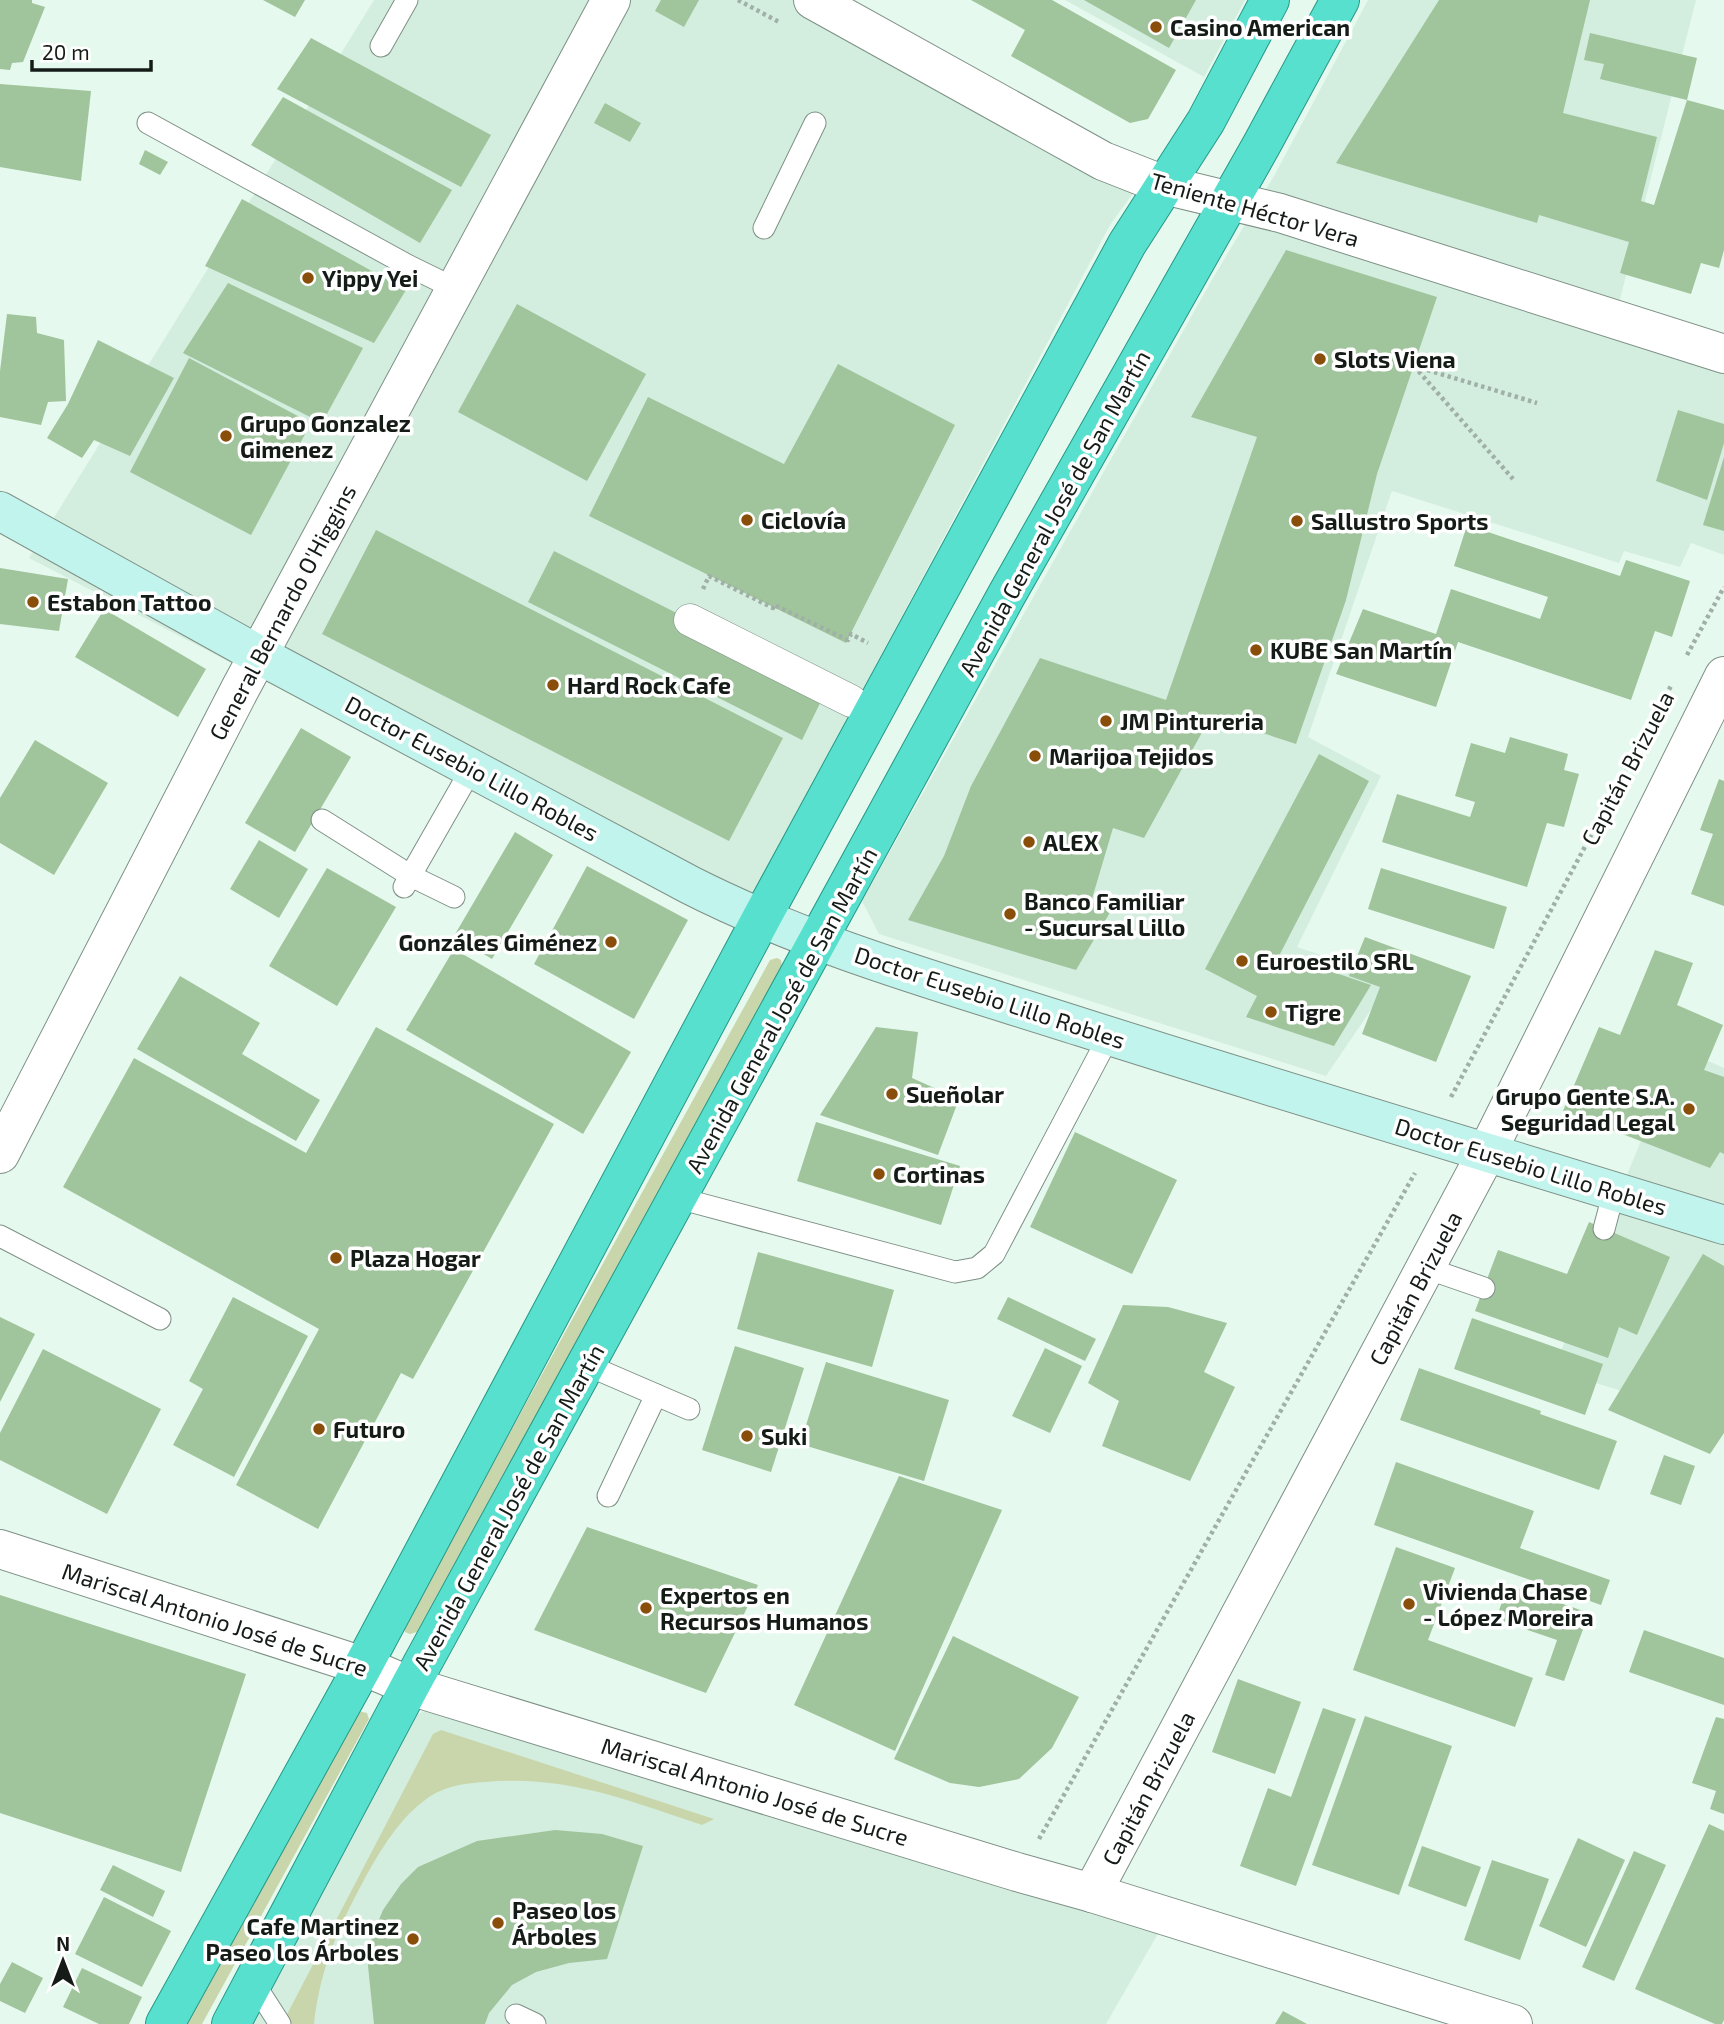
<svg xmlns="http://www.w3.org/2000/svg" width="1724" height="2024" font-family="'Exo 2',sans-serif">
	<rect width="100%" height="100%" fill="#e6f9ee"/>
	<g fill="#d3eedf">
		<path d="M 374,0 L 813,0 L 1145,177 L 1110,225 L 770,864 L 733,923 L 29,558 Z"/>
		<path d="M 1065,0 L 1245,0 L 1204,77 Z"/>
		<path d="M 1368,0 L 1696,0 L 1615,319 L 1724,354 L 1724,555 L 1691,543 L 1680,567 L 1624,551 L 1619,563 L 1392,491 L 1308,737 L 1381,776 L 1297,947 L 1392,979 L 1326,1076 L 879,934 L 862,901 L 1213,278 L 1274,176 Z"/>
		<path d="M 1679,1048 L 1724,1068 L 1724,1423 L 1554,1370 L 1629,1170 Z"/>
		<path d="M 425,1711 L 815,1825 L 1159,1932 L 1106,2024 L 253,2024 L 417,1714 Z"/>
	</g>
	<g fill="#c9d6ab">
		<path d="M 777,958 L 781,960 L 782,967 L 417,1632 L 410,1634 L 405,1632 L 404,1625 L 770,960 Z"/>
		<path d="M 358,1711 L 367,1713 L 369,1719 L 202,2024 L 185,2024 Z"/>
		<path d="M 441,1730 L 714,1819 L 702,1825 C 627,1800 566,1775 485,1782 C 466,1783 445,1786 429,1797 C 400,1817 381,1849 364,1880 C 338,1928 320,1969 314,2024 L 282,2024 L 433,1734 Z"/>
	</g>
	<g fill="#a0c49b">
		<path d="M 0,0 L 32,0 L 32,3 L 45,7 L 23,62 L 12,63 L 10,70 L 0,69 Z"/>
		<path d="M 263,0 L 305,0 L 295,17 Z"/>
		<path d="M 661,0 L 699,0 L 684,27 L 655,11 Z"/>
		<path d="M 971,0 L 1052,0 L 1176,70 L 1148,119 L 1130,123 L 1011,56 L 1025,30 Z"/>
		<path d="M 1084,0 L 1196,0 L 1169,48 Z"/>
		<path d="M 1439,0 L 1590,0 L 1563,113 L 1657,137 L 1641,201 L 1654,205 L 1687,100 L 1724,110 L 1724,250 L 1719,268 L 1701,263 L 1691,294 L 1620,273 L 1629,242 L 1539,215 L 1537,223 L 1336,163 Z"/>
		<path d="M 1590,33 L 1697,58 L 1687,100 L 1600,79 L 1604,64 L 1584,60 Z"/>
		<path d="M 311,38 L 491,135 L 461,187 L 277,89 Z"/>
		<path d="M 0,84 L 91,91 L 81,181 L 0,167 Z"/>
		<path d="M 283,97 L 452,190 L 420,243 L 251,145 Z"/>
		<path d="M 605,103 L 641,123 L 630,142 L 594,123 Z"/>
		<path d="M 145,150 L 168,162 L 160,175 L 139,164 Z"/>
		<path d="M 242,199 L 406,290 L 374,343 L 205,266 Z"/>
		<path d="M 1286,250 L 1437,297 L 1377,474 L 1346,600 L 1296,744 L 1211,716 L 1144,838 L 1113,828 L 1091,902 L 1112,909 L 1076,970 L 908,920 L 944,856 L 971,786 L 1040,658 L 1166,700 L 1257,437 L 1191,417 Z"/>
		<path d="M 228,283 L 363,348 L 322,423 L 183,353 Z"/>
		<path d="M 517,304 L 646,374 L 587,481 L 458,412 Z"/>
		<path d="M 7,314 L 36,317 L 37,333 L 64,340 L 66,401 L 48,402 L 41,425 L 0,417 L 0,371 Z"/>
		<path d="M 98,340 L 174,378 L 130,456 L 94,440 L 82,458 L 47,438 L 68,404 Z"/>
		<path d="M 189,358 L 311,423 L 251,535 L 130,472 Z"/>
		<path d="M 838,364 L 955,425 L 846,643 L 589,516 L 648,397 L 784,464 Z"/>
		<path d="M 1678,410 L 1724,424 L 1724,443 L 1707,500 L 1656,481 Z"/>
		<path d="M 1724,457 L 1724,531 L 1703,525 Z"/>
		<path d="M 1467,525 L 1620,576 L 1626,560 L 1690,581 L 1672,637 L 1655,631 L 1631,700 L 1458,642 L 1436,707 L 1336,674 L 1363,609 L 1436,634 L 1451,589 L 1540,619 L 1548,597 L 1454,566 Z"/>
		<path d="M 376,530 L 783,738 L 729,841 L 322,634 Z"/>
		<path d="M 554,551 L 827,689 L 802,740 L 528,602 Z"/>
		<path d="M 0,568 L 68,579 L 59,631 L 0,624 Z"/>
		<path d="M 104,609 L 206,669 L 178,717 L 75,657 Z"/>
		<path d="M 301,728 L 351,757 L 295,852 L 245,823 Z"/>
		<path d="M 1510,737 L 1568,754 L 1564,770 L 1579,774 L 1564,827 L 1547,823 L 1527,887 L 1382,842 L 1397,794 L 1470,817 L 1475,802 L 1455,796 L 1471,743 L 1505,753 Z"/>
		<path d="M 35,740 L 108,783 L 54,875 L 0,843 L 0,798 Z"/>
		<path d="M 1319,754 L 1369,781 L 1280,954 L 1371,985 L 1334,1046 L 1246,1017 L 1257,996 L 1205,969 Z"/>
		<path d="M 1719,779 L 1724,781 L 1724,906 L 1691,894 L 1713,834 L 1700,830 Z"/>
		<path d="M 515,832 L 553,855 L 492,959 L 454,936 Z"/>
		<path d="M 259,840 L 308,869 L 279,918 L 230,889 Z"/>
		<path d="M 587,866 L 688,920 L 634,1019 L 534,964 Z"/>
		<path d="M 327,868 L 396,907 L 337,1006 L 269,966 Z"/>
		<path d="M 1381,868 L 1507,907 L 1494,949 L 1368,909 Z"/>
		<path d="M 1365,937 L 1471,976 L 1436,1062 L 1362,1034 L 1380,987 L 1349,976 Z"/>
		<path d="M 454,949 L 631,1052 L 583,1134 L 406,1030 Z"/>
		<path d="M 1655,950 L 1693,963 L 1677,1005 L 1723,1025 L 1704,1070 L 1724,1077 L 1724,1154 L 1720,1152 L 1710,1168 L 1563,1111 L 1599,1027 L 1620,1035 Z"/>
		<path d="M 180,976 L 260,1023 L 242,1054 L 320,1100 L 296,1141 L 137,1049 Z"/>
		<path d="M 376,1027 L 554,1124 L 413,1379 L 401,1373 L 318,1529 L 236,1485 L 319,1329 L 63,1187 L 134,1058 L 306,1153 Z"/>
		<path d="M 876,1027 L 918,1032 L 912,1078 L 959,1099 L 938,1155 L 820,1115 Z"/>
		<path d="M 816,1122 L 960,1166 L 941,1225 L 797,1181 Z"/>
		<path d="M 1075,1132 L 1177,1180 L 1132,1274 L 1030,1227 Z"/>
		<path d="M 1589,1222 L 1670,1257 L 1637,1335 L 1619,1327 L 1608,1358 L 1475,1311 L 1498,1250 L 1567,1274 Z"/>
		<path d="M 758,1252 L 894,1290 L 872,1367 L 737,1329 Z"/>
		<path d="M 1703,1254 L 1724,1266 L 1724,1433 L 1710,1454 L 1608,1410 Z"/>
		<path d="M 233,1297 L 308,1336 L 234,1477 L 173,1445 L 203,1389 L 189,1381 Z"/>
		<path d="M 1008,1297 L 1096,1339 L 1085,1361 L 997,1319 Z"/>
		<path d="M 1123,1305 L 1168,1307 L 1227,1323 L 1204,1372 L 1235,1387 L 1190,1481 L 1102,1446 L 1119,1401 L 1088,1383 Z"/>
		<path d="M 0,1317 L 35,1334 L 0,1402 Z"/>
		<path d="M 1472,1318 L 1603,1364 L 1585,1415 L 1454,1369 Z"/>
		<path d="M 735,1346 L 804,1368 L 771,1472 L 702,1450 Z"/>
		<path d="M 1045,1348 L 1082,1366 L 1050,1433 L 1012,1416 Z"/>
		<path d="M 43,1349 L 161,1409 L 107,1514 L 0,1460 L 0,1433 Z"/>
		<path d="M 826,1362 L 949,1400 L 924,1481 L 800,1444 Z"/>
		<path d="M 1419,1368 L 1541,1411 L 1540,1414 L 1617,1441 L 1599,1490 L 1400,1420 Z"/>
		<path d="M 1664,1455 L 1695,1466 L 1681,1505 L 1650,1494 Z"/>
		<path d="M 1396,1462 L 1534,1511 L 1520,1548 L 1610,1580 L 1601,1605 L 1374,1525 Z"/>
		<path d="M 899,1476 L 1002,1510 L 895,1751 L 794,1705 Z"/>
		<path d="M 587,1527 L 758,1585 L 706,1693 L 534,1630 Z"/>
		<path d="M 1396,1547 L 1455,1568 L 1428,1640 L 1533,1678 L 1515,1727 L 1353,1670 Z"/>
		<path d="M 1508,1585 L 1589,1613 L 1564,1681 L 1545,1675 L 1557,1640 L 1496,1619 Z"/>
		<path d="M 0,1595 L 246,1674 L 181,1872 L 0,1813 Z"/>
		<path d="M 1644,1630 L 1724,1658 L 1724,1705 L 1629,1672 Z"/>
		<path d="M 953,1636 L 1079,1697 L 1052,1748 L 1019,1779 L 979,1787 L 950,1783 L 894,1759 Z"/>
		<path d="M 1238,1679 L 1301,1702 L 1275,1774 L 1212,1752 Z"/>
		<path d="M 1323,1708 L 1356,1719 L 1296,1886 L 1240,1866 L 1268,1788 L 1291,1797 Z"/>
		<path d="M 1365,1716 L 1452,1746 L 1399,1895 L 1312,1865 Z"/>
		<path d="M 1716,1717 L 1724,1719 L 1724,1814 L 1710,1809 L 1716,1791 L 1692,1783 Z"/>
		<path d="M 1709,1824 L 1724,1831 L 1724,2020 L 1722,2024 L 1715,2024 L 1635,1989 Z"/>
		<path d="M 555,1830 L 602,1834 L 643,1846 L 607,1959 L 569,1963 L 536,1972 L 512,1985 L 489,2013 L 485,2024 L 374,2024 L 368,1966 L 372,1936 L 383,1910 L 401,1884 L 418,1867 L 477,1841 Z"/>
		<path d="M 1578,1838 L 1625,1860 L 1586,1947 L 1539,1926 Z"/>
		<path d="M 1422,1846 L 1481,1867 L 1466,1907 L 1408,1886 Z"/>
		<path d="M 1634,1851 L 1666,1865 L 1614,1981 L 1582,1967 Z"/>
		<path d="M 1492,1860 L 1549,1879 L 1520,1960 L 1464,1940 Z"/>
		<path d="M 113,1865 L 165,1891 L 153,1917 L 100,1890 Z"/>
		<path d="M 104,1897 L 171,1931 L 142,1987 L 75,1954 Z"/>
		<path d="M 12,1962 L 43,1978 L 25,2013 L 0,2001 L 0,1984 Z"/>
		<path d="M 82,1968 L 142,1997 L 129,2024 L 99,2024 L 63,2007 Z"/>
		<path d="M 1283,2011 L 1307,2024 L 1275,2024 Z"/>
	</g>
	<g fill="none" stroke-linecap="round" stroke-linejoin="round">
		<g stroke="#7e9086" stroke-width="23">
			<g id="service">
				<path d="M 381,46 L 407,0"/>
				<path d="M 148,123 L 409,266 L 456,289"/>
				<path d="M 764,228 L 815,123"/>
				<path d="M 322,820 L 411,876 L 454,897"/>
				<path d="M 404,887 L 472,768"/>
				<path d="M 678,1198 L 955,1272 L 977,1268 L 994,1254 L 1109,1036"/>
				<path d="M 1604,1229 L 1614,1191"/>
				<path d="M 0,1236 L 160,1319"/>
				<path d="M 1426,1268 L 1484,1288"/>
				<path d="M 587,1365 L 689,1409"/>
				<path d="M 608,1496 L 656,1395"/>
				<path d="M 253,1982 L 280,2024"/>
				<path d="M 516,2015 L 535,2024"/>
			</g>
		</g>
		<g stroke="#7e9086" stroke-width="33">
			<path id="pedestrian" d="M 690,620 L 851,701"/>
		</g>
		<g stroke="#7e9086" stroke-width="40">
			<g id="minor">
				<path d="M 813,0 L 1103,161 L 1164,185 L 1280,213 L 1724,354"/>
				<path d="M 0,1549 L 363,1666 L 410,1686 L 1017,1872 L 1092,1893 L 1513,2024"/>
				<path d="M 1092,1893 L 1487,1152 L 1724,676"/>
			</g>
		</g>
		<g stroke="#7e9086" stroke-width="40">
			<path id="tertiary" d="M 0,1154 L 240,689 L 611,0"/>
		</g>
		<g stroke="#7e9086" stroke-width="40">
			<path id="secondary" d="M 0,511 L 259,655 L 690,885 C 812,947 950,985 1081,1027 C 1294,1095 1510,1159 1724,1225"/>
		</g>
		<g stroke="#269786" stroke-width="40">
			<g id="trunk">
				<path d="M 165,2024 L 363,1666 L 762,917 L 1127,244 L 1206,121 L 1270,0"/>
				<path d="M 231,2024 L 410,1686 L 1006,596 L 1262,144 L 1340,0"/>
			</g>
		</g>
		<g stroke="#a1b0a7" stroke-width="4.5" stroke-dasharray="3.5 3.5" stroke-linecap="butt">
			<path d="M 738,0 L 779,22"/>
			<path d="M 1414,366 L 1513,479"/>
			<path d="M 1414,366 L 1537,403"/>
			<path d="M 703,589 L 709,576 L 773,608 L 774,605 L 848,640 L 851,634 L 868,643"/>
			<path d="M 1687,655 L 1724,587"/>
			<path d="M 1451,1097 L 1672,684"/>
			<path d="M 1039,1839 L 1415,1173"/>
		</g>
		<use href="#service" stroke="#fff" stroke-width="21"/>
		<use href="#pedestrian" stroke="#fff" stroke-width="32"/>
		<use href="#minor" stroke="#fff" stroke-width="38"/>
		<use href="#tertiary" stroke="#fff" stroke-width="38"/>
		<use href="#secondary" stroke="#c1f4ed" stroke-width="38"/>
		<use href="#trunk" stroke="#58e0ce" stroke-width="38"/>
	</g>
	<g fill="#894e09" stroke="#fff" stroke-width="2.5">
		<circle cx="1156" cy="27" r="7"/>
		<circle cx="308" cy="278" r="7"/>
		<circle cx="1320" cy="359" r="7"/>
		<circle cx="226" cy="436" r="7"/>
		<circle cx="747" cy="520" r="7"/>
		<circle cx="1297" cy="521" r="7"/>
		<circle cx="33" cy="602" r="7"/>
		<circle cx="1256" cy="650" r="7"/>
		<circle cx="553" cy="685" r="7"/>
		<circle cx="1106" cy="721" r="7"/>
		<circle cx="1035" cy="756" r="7"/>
		<circle cx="1029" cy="842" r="7"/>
		<circle cx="1010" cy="914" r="7"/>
		<circle cx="611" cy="942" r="7"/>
		<circle cx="1242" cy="961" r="7"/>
		<circle cx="1271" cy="1012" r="7"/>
		<circle cx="892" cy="1094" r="7"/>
		<circle cx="1689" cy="1109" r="7"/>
		<circle cx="879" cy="1174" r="7"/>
		<circle cx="336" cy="1258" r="7"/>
		<circle cx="319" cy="1429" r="7"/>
		<circle cx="747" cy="1436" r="7"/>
		<circle cx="1409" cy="1604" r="7"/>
		<circle cx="646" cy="1608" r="7"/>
		<circle cx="498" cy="1923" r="7"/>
		<circle cx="413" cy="1939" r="7"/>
	</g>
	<g text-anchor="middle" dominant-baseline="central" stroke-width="7" stroke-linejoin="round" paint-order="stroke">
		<g font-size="23" font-weight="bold" fill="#151c18" stroke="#fff" text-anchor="start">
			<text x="1170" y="27">Casino American</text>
			<text x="322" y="278">Yippy Yei</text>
			<text x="1334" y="359">Slots Viena</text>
			<text x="240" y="423">Grupo Gonzalez<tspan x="240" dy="26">Gimenez</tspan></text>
			<text x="761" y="520">Ciclovía</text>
			<text x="1311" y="521">Sallustro Sports</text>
			<text x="47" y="602">Estabon Tattoo</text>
			<text x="1270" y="650">KUBE San Martín</text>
			<text x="567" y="685">Hard Rock Cafe</text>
			<text x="1120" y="721">JM Pintureria</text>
			<text x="1049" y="756">Marijoa Tejidos</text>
			<text x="1043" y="842">ALEX</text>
			<text x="1024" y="901">Banco Familiar<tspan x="1024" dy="26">- Sucursal Lillo</tspan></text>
			<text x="597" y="942" text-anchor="end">Gonzáles Giménez</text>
			<text x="1256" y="961">Euroestilo SRL</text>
			<text x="1285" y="1012">Tigre</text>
			<text x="906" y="1094">Sueñolar</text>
			<text x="1675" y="1096" text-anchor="end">Grupo Gente S.A.<tspan x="1675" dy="26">Seguridad Legal</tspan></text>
			<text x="893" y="1174">Cortinas</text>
			<text x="350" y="1258">Plaza Hogar</text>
			<text x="333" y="1429">Futuro</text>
			<text x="761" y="1436">Suki</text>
			<text x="1423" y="1591">Vivienda Chase<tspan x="1423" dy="26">- López Moreira</tspan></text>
			<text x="660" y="1595">Expertos en<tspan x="660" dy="26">Recursos Humanos</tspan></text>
			<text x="512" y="1910">Paseo los<tspan x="512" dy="26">Árboles</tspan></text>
			<text x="399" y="1926" text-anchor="end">Cafe Martinez<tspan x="399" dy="26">Paseo los Árboles</tspan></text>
		</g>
		<g font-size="23" fill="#151c18" stroke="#fff">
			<text transform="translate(1255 209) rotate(16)">Teniente Héctor Vera</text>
			<text transform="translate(1054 513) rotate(-61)">Avenida General José de San Martín</text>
			<text transform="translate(282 612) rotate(-62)">General Bernardo O'Higgins</text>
			<text transform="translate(472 768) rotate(28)">Doctor Eusebio Lillo Robles</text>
			<text transform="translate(1627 768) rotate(-62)">Capitán Brizuela</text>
			<text transform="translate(990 997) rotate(18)">Doctor Eusebio Lillo Robles</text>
			<text transform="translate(781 1010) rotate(-61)">Avenida General José de San Martín</text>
			<text transform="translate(1531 1166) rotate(17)">Doctor Eusebio Lillo Robles</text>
			<text transform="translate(1415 1288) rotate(-62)">Capitán Brizuela</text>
			<text transform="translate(508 1507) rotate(-61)">Avenida General José de San Martín</text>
			<text transform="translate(215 1619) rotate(18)">Mariscal Antonio José de Sucre</text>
			<text transform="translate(1148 1788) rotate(-62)">Capitán Brizuela</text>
			<text transform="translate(755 1791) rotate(17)">Mariscal Antonio José de Sucre</text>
		</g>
	</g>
	<g transform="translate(63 1961)" stroke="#ffffff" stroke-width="5" paint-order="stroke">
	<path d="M0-5L12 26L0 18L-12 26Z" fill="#151c18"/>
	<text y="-10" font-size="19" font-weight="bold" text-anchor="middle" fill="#151c18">N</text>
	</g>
	<path d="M32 60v10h119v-10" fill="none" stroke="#151c18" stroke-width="3.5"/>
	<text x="42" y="60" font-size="21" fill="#151c18" stroke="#ffffff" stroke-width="5" paint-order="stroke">20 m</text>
</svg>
